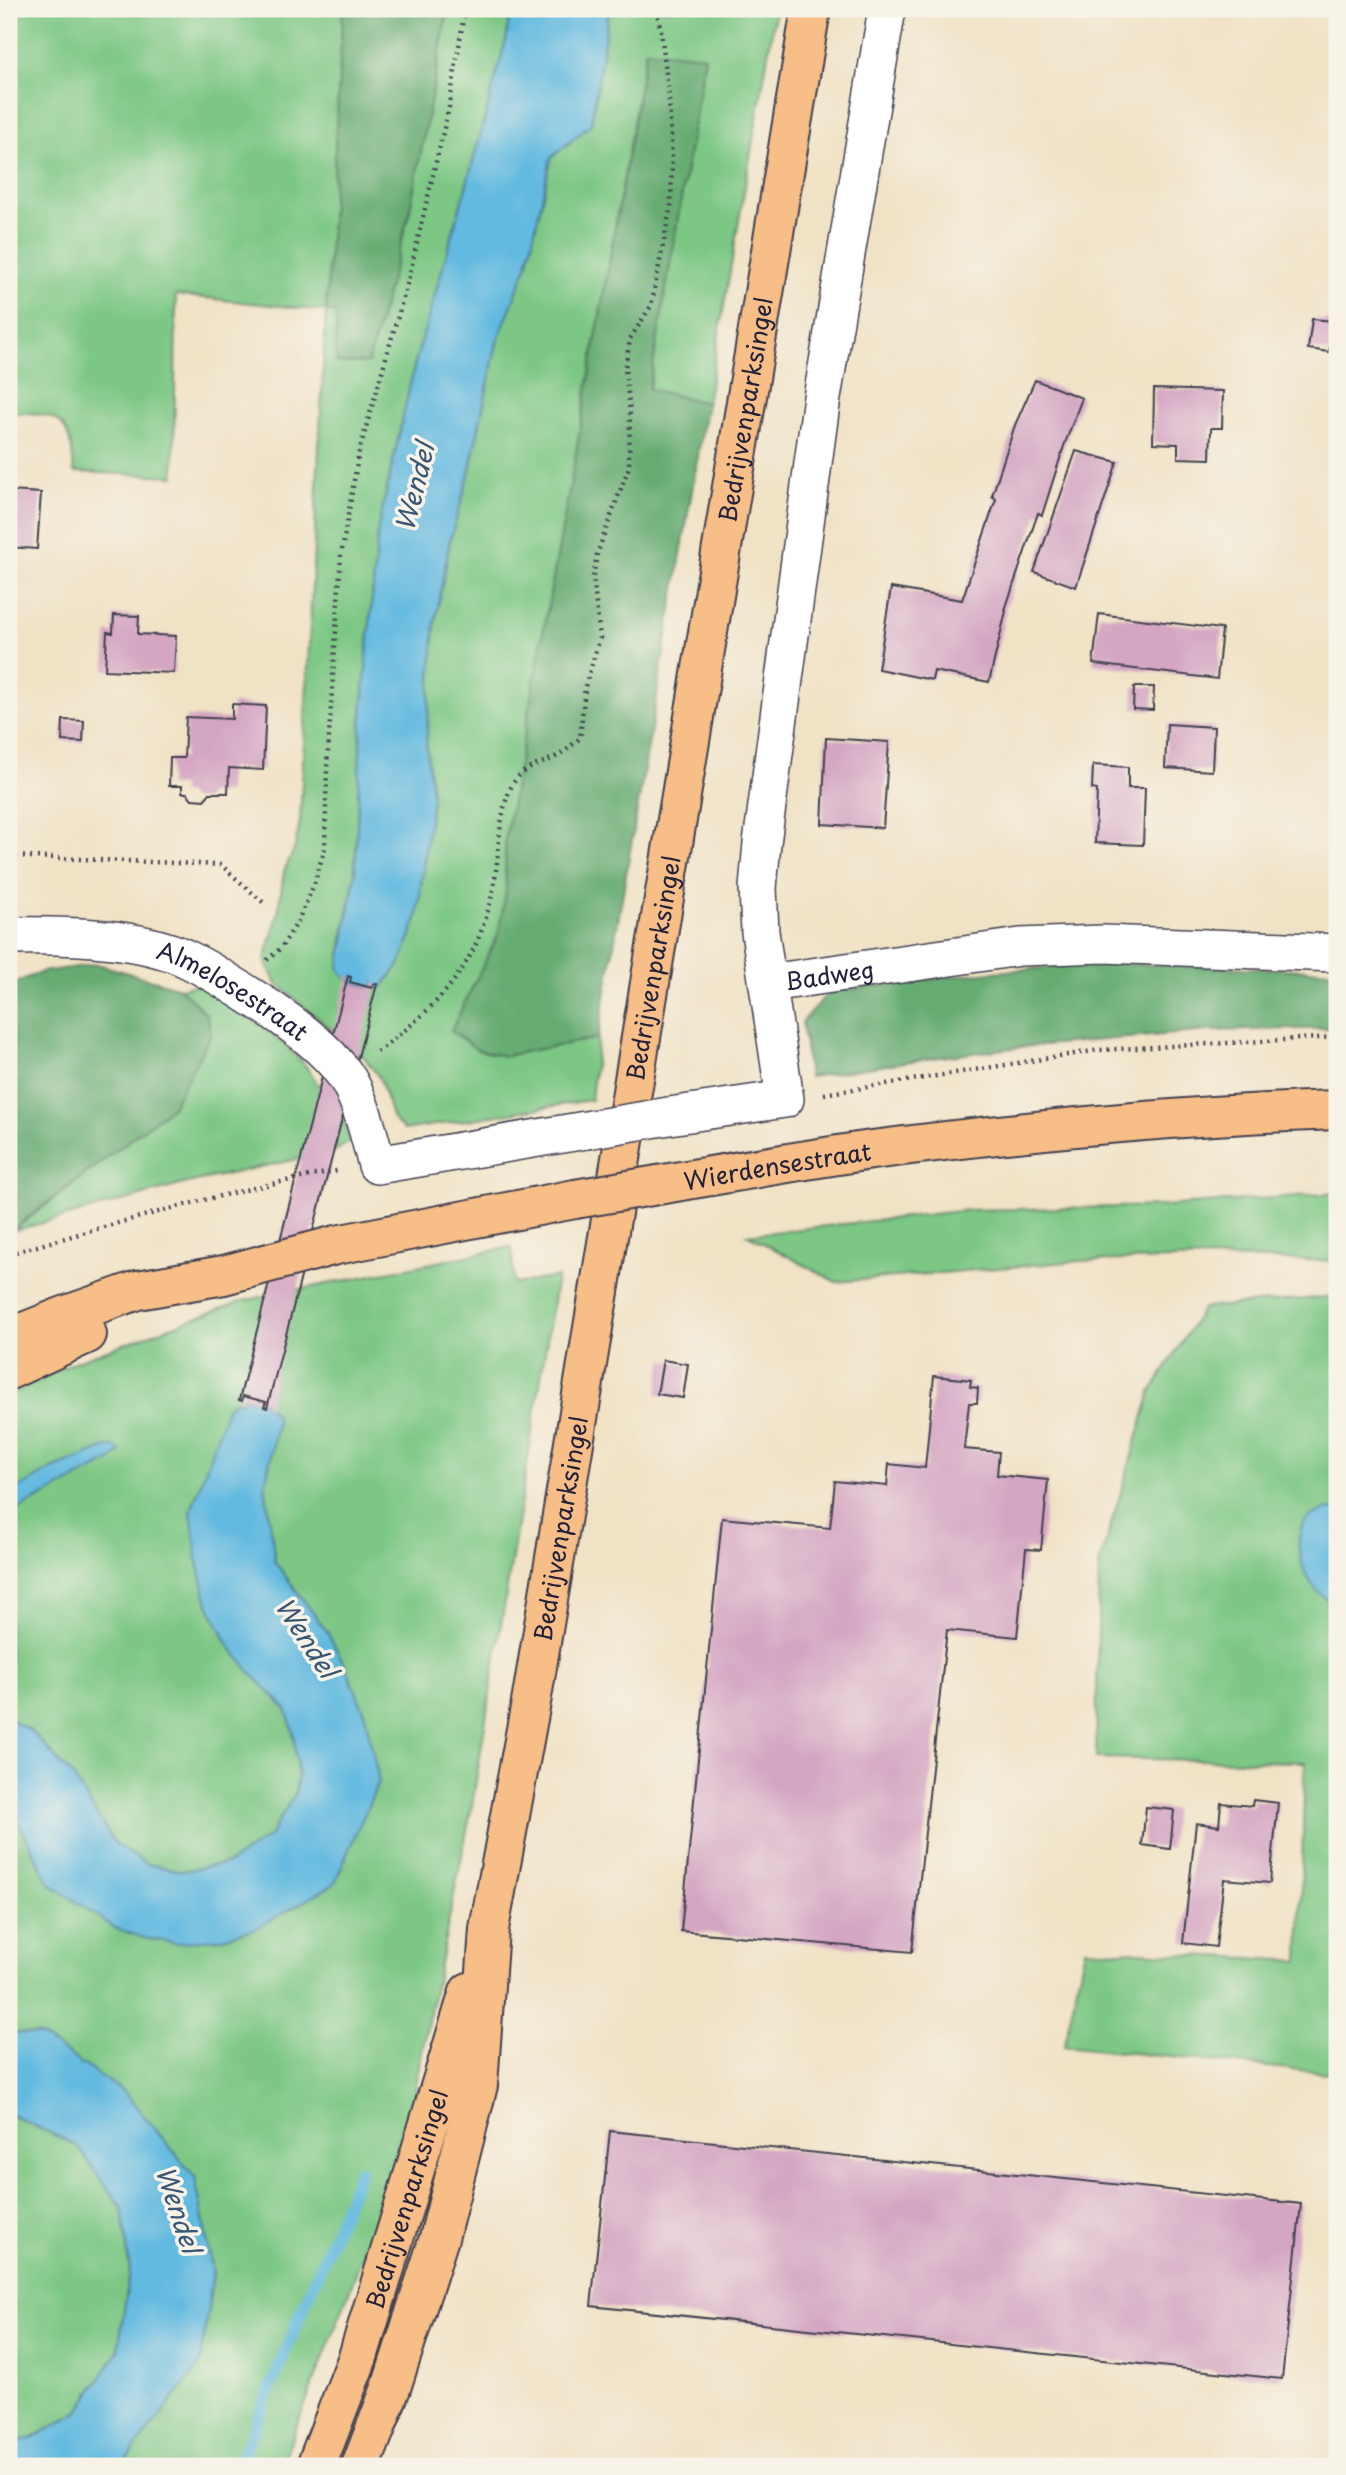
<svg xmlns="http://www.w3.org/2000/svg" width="1346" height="2475" font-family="'Playpen Sans',sans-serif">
	<rect width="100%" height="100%" fill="#f7f3e8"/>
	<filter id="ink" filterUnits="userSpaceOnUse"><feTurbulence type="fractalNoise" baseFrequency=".0143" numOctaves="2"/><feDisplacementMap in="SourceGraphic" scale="14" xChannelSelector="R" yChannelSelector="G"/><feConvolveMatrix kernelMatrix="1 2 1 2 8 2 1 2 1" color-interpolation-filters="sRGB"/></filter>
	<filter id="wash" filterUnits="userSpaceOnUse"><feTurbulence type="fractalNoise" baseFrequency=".00686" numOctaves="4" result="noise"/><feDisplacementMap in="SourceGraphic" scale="28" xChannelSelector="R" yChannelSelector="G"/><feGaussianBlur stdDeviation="1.57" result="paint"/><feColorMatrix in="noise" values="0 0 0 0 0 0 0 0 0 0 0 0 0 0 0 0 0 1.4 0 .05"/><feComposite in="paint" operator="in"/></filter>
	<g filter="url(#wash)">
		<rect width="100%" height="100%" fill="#f0e2c5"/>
		<g fill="#7dc785" stroke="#507460" stroke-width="2">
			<path d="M 9,9 L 343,9 L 326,311 L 336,313 L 337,363 L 368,363 L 409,214 L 448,9 L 510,9 L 507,36 L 468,180 L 415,363 L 378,529 L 361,726 L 355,876 L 340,956 L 348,976 L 351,977 L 350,981 L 372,987 L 373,983 L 382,988 L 401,962 L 417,918 L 432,797 L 426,743 L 435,623 L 450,540 L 468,478 L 497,342 L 527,266 L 551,158 L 591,124 L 609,9 L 776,9 L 707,403 L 649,389 L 705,57 L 646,50 L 572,476 L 505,840 L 506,891 L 498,935 L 451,1031 L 504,1056 L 598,1038 L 591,1100 L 404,1130 L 393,1119 L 380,1079 L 364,1057 L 276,983 L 265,960 L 278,914 L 284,871 L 295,848 L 300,821 L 326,311 L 176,295 L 174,476 L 74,472 C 71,418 60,414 9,412 Z"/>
			<path d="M 205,984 L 269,1031 L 303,1062 L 345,1124 L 349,1142 L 335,1151 L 191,1182 L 13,1231 L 172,1107 L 207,1015 L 180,988 Z"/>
			<path d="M 1337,1193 L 1337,1261 L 1218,1258 L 1079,1261 L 836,1282 L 748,1235 L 968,1210 L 1164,1206 Z"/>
			<path d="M 512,1247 L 514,1284 L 557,1277 L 472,1806 L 418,2071 L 413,2116 L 345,2303 L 281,2466 L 121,2466 L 199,2364 L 213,2272 L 195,2177 L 124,2092 L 39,2035 L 9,2032 L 9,1813 L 21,1827 L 49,1883 L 334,1884 L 328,1633 L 275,1562 L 265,1486 L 277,1422 L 275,1415 L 270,1408 L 264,1407 L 266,1402 L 244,1397 L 242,1401 L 234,1401 L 228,1406 L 191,1511 L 252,1674 L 286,1709 L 293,1731 L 298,1778 L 295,1794 L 269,1837 L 229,1863 L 182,1871 L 147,1864 L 115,1844 L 74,1778 L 31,1731 L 9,1719 L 9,1395 L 74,1362 L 242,1301 Z"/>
			<path d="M 1337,1296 L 1337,1510 L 1328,1509 L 1309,1517 L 1316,1590 L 1337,1605 L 1337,2074 L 1064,2046 L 1085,1949 L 1299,1961 L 1305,1762 L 1096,1758 L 1099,1565 L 1151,1392 L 1203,1308 Z"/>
			<path d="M 9,2114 L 76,2145 L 122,2208 L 130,2271 L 118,2351 L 79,2411 L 31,2439 L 9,2442 Z"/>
		</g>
		<g fill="#66ac72" stroke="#446756" stroke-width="2">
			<path d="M 343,9 L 448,9 L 409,214 L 368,363 L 336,363 L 336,313 L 326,311 Z"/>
			<path d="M 646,50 L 705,56 L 649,389 L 707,403 L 598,1038 L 504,1056 L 478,1050 L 451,1031 L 498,935 L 506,891 L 505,840 L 572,476 Z"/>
			<path d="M 1098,963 L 1337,971 L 1337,1028 L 1208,1031 L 1022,1047 L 925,1059 L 809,1077 L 802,1022 L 829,992 L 971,974 Z"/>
			<path d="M 97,964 L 180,988 L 207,1015 L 211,1034 L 172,1107 L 9,1232 L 9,985 L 42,972 Z"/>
		</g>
		<g fill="#63bae0" stroke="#426e8e" stroke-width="2">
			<path d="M 510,9 L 609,9 L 591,124 L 551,158 L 527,266 L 497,342 L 468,478 L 450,540 L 435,623 L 426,743 L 432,797 L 417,918 L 401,962 L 382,988 L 377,988 L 374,983 L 372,988 L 350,981 L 351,977 L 347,979 L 339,969 L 355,876 L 361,726 L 378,529 L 415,363 L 468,180 L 507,36 Z"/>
			<path d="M 243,1396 L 266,1402 L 265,1407 L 270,1408 L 275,1415 L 277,1422 L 265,1486 L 275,1562 L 328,1633 L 348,1672 L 364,1711 L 379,1781 L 334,1884 L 255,1929 L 221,1938 L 177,1943 L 144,1938 L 115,1928 L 49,1883 L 21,1827 L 9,1813 L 9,1719 L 31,1731 L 74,1778 L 115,1844 L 147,1864 L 182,1871 L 229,1863 L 269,1837 L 295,1794 L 298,1778 L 293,1731 L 286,1709 L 252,1674 L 228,1644 L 208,1604 L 197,1559 L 191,1511 L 228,1406 L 234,1401 L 242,1401 Z"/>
			<path d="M 106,1447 L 115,1447 L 121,1451 L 110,1461 L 9,1514 L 9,1494 L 52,1469 Z"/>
			<path d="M 1328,1509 L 1337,1510 L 1337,1605 C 1329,1601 1320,1595 1315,1588 C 1301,1572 1291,1536 1307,1519 C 1313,1514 1321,1512 1328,1509 Z"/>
			<path d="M 9,2032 L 39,2035 L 124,2092 L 195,2177 L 213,2272 L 200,2364 L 121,2466 L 9,2466 L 9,2442 L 32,2439 L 79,2411 L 118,2351 L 130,2271 L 122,2208 L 76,2145 L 9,2114 Z"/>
		</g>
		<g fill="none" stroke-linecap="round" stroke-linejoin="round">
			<path stroke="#63bae0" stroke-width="12" d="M 238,2466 L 360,2171"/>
		</g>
		<g id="blocks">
			<g fill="#d4a6c2">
				<path d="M 1312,319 L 1333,321 L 1329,352 L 1308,349 Z"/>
				<path d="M 1035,380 L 1082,398 L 1064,446 L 1042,515 L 1038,513 L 1005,610 L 1006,611 L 989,682 L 934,671 L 932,680 L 878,669 L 891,588 L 962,600 L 996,499 L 992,496 L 1015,425 Z"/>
				<path d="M 1154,389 L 1223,391 L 1222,428 L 1211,428 L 1210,459 L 1178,458 L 1178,444 L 1153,443 Z"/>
				<path d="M 1076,451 L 1117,462 L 1076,587 L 1034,572 Z"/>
				<path d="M 9,491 L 41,493 L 37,549 L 9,547 Z"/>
				<path d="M 1099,614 L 1222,629 L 1217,679 L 1093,664 Z"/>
				<path d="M 114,615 L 139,616 L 138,634 L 176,636 L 174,673 L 105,670 L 107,632 L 113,633 Z"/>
				<path d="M 1134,687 L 1154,687 L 1153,710 L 1133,709 Z"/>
				<path d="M 232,704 L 266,706 L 263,770 L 229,768 L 228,793 L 210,793 L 204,800 L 192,799 L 187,793 L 182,793 L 182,786 L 169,786 L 170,758 L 184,758 L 186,717 L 232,719 Z"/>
				<path d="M 63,720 L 84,721 L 83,742 L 62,741 Z"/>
				<path d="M 1167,724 L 1214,727 L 1212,771 L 1165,768 Z"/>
				<path d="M 826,738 L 889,742 L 883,828 L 822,824 Z"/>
				<path d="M 1093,765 L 1128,767 L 1128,788 L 1145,788 L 1143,845 L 1095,843 L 1097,790 L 1092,789 Z"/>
				<path d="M 348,976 L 351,977 L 350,982 L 372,988 L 374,983 L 377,984 L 267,1408 L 264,1407 L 266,1402 L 243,1396 L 242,1401 L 239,1400 Z"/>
				<path d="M 663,1360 L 688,1364 L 683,1398 L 657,1394 Z"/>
				<path d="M 934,1376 L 971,1380 L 970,1387 L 978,1388 L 977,1403 L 969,1403 L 964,1449 L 999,1452 L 997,1475 L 1048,1480 L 1041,1550 L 1026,1549 L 1017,1637 L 947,1630 L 912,1952 L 681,1931 L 722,1518 L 830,1528 L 835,1481 L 887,1486 L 889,1464 L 925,1468 Z"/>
				<path d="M 1253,1800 L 1278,1803 L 1270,1883 L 1224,1879 L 1216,1947 L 1183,1943 L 1196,1823 L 1219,1826 L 1221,1803 L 1252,1806 Z"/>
				<path d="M 1146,1807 L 1174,1810 L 1170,1849 L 1142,1845 Z"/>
				<path d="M 610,2131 L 1301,2204 L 1282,2379 L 591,2306 Z"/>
			</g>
		</g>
	</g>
	<g filter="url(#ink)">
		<use href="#blocks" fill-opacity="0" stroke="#413f50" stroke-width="2"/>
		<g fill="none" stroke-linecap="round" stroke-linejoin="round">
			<g stroke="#413f50" stroke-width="40">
				<g id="minor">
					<path id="s1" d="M 9,936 C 61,935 139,936 187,959 C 216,973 242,991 269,1008 C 295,1026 326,1048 345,1075 C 360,1096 370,1139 377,1165 L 586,1130"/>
					<path id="s2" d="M 769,983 L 1020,947 L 1103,944 L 1337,953"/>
					<path d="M 669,1116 L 785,1099 L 760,932 L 758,888 L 762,843 L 821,404 L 887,9"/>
				</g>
			</g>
			<g stroke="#413f50" stroke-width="42">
				<g id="primary">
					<path id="s3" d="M 658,1185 C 729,1173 801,1160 872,1150 C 1027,1130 1181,1115 1337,1110"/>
					<path d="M 9,1338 L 64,1316 L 138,1290 L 224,1275 L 336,1245 L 575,1199"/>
					<path d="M 9,1370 L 87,1334"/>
				</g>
			</g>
			<g stroke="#413f50" stroke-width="42">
				<g id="trunk">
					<path id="s4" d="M 316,2466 L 358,2357 L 469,1992"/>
					<path id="s5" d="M 361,2466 L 391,2388 L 439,2238 L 478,2085 L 489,1929 L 532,1697 L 811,9"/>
				</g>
			</g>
			<g stroke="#413f50" stroke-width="4.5" stroke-dasharray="2 5" stroke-linecap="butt">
				<path d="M 9,856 L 221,865 L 266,905"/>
				<path d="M 267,960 L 281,948 L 298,921 L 313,887 L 325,848 L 327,766 L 341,556 L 359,452 L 408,281 L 449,107 L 465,9"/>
				<path d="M 377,1052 C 446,1000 484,959 496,871 C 499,846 500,804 514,782 C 524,766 544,764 559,755 C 566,751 573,744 580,738 L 585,687 L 600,638 L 593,577 L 597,554 L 629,467 L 630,412 L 625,369 L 630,339 L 651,306 L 671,205 L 672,159 L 669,98 L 661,31 L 656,9"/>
				<path d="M 824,1094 L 1099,1050 L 1337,1037"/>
				<path d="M 9,1254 C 118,1223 225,1191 337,1171"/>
			</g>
			<use href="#minor" stroke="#fff" stroke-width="37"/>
			<use href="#primary" stroke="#f7be87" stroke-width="38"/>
			<use href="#trunk" stroke="#f7be87" stroke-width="38"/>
			<g stroke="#413f50" stroke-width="40" stroke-linecap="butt">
				<path id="minor-bridge" d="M 586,1130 L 669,1116"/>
			</g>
			<g stroke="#413f50" stroke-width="42" stroke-linecap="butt">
				<path id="primary-bridge" d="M 575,1199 L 658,1185"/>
			</g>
			<use href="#minor-bridge" stroke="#fff" stroke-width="37"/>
			<use href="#primary-bridge" stroke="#f7be87" stroke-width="38"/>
		</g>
	</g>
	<g text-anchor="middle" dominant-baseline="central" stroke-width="7" stroke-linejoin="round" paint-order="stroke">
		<g font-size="24" fill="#22223b" stroke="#f7f3e8">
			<text stroke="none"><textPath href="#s5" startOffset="2096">Bedrijvenparksingel</textPath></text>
			<text stroke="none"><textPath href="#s5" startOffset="1530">Bedrijvenparksingel</textPath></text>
			<text stroke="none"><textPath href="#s2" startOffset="61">Badweg</textPath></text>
			<text stroke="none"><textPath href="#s1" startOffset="236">Almelosestraat</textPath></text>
			<text stroke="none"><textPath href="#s3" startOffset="121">Wierdensestraat</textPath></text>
			<text stroke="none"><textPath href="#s5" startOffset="962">Bedrijvenparksingel</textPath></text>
			<text stroke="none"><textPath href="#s4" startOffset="282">Bedrijvenparksingel</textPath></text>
		</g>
		<g font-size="26" font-style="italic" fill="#395775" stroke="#f7f3e8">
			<text transform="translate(414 487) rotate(-76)">Wendel</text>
			<text transform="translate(307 1637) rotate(57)">Wendel</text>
			<text transform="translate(179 2209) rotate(72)">Wendel</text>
		</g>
	</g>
	<rect width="1346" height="2475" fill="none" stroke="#f7f3e8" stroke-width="35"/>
</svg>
